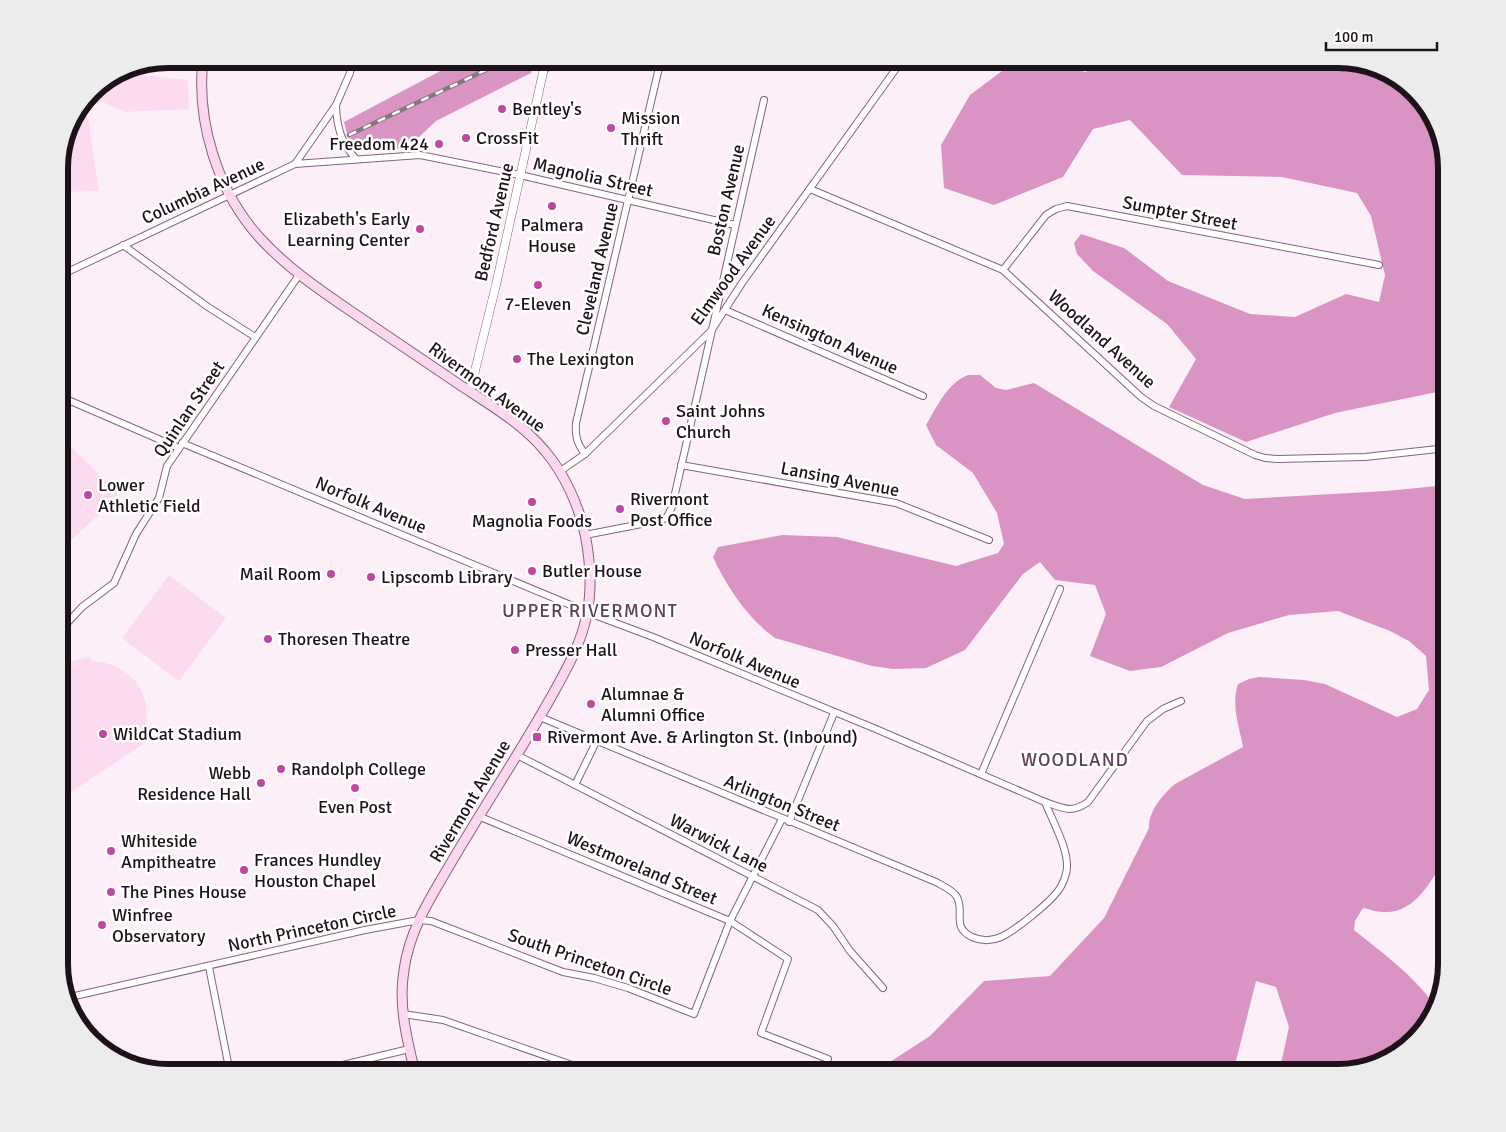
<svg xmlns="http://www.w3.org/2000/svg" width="1506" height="1132" font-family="Signika,sans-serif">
	<rect width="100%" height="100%" fill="#fdeff8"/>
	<g fill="#fcdaf0">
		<path d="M 134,65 L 133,74 L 188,80 L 189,109 L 124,112 L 103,102 L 86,107 L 99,191 L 59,192 L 59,160 L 70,119 L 95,86 L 126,67 Z"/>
		<path d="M 60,436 L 117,492 L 117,498 L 59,551 Z"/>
		<path d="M 169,575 L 226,618 L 179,681 L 122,638 Z"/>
		<path d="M 90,657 L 92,661 C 116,662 139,676 145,701 C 148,714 146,727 148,741 L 59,800 L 59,669 L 69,662 Z"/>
	</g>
	<g fill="#da94c4">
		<path d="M 477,59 L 535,59 L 531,73 L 436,121 L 418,138 L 413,148 L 365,151 L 350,145 L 344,122 L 446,68 Z"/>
		<path d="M 1018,59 L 1086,72 L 1101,59 L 1339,59 L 1405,81 L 1436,119 L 1447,167 L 1447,385 L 1437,392 L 1335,413 L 1246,442 L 1169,407 L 1196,359 L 1167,324 L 1093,271 L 1077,254 L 1074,243 L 1081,234 L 1124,248 L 1168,281 L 1250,314 L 1295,317 L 1346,294 L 1379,302 L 1385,275 L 1371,216 L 1357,193 L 1282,177 L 1182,175 L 1130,120 L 1093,129 L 1063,177 L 994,205 L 944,188 L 941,145 L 970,95 Z"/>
		<path d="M 968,375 L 980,375 L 996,388 L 1006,390 L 1034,383 L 1203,485 L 1245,499 L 1386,491 L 1447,485 L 1447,856 C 1431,880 1416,914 1383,912 C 1376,912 1369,909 1363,908 L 1355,921 L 1354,930 C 1380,951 1416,977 1434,1005 L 1425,1031 L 1387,1062 L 1339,1073 L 1279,1073 L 1289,1027 L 1276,987 L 1256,981 L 1233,1073 L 964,1073 L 890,1062 L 930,1036 L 984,981 L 1050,976 L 1104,918 L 1149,828 C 1148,812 1163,794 1175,784 L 1243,747 C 1239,725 1231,706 1238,684 L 1249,679 L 1259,677 L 1304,680 L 1325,684 L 1397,717 L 1417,709 L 1429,690 L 1426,656 L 1409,641 L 1390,631 L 1338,611 L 1289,615 L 1228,633 L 1161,667 L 1130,671 L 1090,656 L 1106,614 L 1095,585 L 1055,580 L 1040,562 L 1023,574 L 965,650 L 926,668 L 893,669 L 872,666 L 775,638 C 749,620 726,586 713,557 L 718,547 L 782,535 L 837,537 L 956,566 L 998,553 L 1004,544 L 997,513 L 973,473 L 936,445 L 926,425 C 937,407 947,383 968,375 Z"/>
	</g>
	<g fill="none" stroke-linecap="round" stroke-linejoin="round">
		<g stroke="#836579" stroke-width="8">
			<g id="minor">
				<path d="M 544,70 L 559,59"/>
				<path d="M 336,106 C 337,127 341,143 356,159"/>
				<path d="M 295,164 L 420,155 L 520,175 L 735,225"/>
				<path d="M 810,189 L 1003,270 L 1141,397 L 1154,406 L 1255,455 L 1265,458 L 1277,459 L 1365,457 L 1447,448"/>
				<path d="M 123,245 L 208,307 L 255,337"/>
				<path d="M 1003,270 L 1046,215 L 1056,209 L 1067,206 L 1379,265"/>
				<path d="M 59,276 L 295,164 L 336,105 L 350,73 L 352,59"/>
				<path d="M 725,310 L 923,396"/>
				<path d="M 59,396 L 179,448"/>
				<path d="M 182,443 L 597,616 L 653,637 L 876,729 L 1045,802 C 1063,808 1071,814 1088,802 L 1147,721 L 1163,709 L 1181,701"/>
				<path d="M 585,454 C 577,443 575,437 576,423 L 661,59"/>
				<path d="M 681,465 L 896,503 L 989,540"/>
				<path d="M 559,472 L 585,454 L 711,331 L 742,283 L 903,59"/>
				<path d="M 585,535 L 662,520 L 667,517 L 672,507 L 764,100"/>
				<path d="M 59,632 L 82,607 L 114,583 L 136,534 L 159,498 L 167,466 L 299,275"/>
				<path d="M 540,717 L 936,882 C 943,886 953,890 957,897 C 965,912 951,927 972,937 C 981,941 992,941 1001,937 C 1016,930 1048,904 1058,891 C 1062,886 1067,874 1067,867 C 1068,848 1052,820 1045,802"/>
				<path d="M 517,755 L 818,910 L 833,926 L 850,951 L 883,988"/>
				<path d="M 981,774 L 1060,589"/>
				<path d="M 575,785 L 596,742"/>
				<path d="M 478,816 L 730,921 L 788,959 L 761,1033 L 828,1059"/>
				<path d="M 789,822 L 834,713"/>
				<path d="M 209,967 L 230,1073"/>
				<path d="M 66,998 L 365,930 L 419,920 L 431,921 L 563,972 L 594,978 L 628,988 L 694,1014 L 730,921 L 782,819"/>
				<path d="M 403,1014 L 443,1020 L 595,1073"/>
				<path d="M 310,1073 L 409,1049"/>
			</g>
		</g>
		<g stroke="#836579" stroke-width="9">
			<path id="tertiary" d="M 470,391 L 496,285 L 546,59"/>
		</g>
		<g stroke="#836579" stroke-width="11">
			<path id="secondary" d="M 203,59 C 196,121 217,190 259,237 C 287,268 320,290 355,314 C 389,337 423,360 457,383 C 487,403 522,423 545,451 C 564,473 579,506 585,534 C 590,559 592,589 587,614 C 581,645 565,672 550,699 C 518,756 481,811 448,868 C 429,900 409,932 404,970 C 398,1005 407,1039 415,1073"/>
		</g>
		<use href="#minor" stroke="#fff" stroke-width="6"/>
		<use href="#tertiary" stroke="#fff" stroke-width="8"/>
		<use href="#secondary" stroke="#fbd7f0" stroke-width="9"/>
		<g stroke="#857880" stroke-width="4.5">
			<path id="rail" d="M 349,135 L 509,59"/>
		</g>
		<use href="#rail" stroke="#fff" stroke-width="2.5" stroke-dasharray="8" stroke-linecap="butt"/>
	</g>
	<g fill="#be489f" stroke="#fff" stroke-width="2">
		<circle cx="502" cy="109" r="5"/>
		<circle cx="611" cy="128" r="5"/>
		<circle cx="466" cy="138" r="5"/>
		<circle cx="439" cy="144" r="5"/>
		<circle cx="552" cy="206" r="5"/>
		<circle cx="420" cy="229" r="5"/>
		<circle cx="538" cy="285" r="5"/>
		<circle cx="517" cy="359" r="5"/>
		<circle cx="666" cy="421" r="5"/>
		<circle cx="88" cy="495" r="5"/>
		<circle cx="532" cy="502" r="5"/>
		<circle cx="620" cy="509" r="5"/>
		<circle cx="532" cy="571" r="5"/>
		<circle cx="331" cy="574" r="5"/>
		<circle cx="371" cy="577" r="5"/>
		<circle cx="268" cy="639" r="5"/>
		<circle cx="515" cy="650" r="5"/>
		<circle cx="591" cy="704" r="5"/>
		<circle cx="103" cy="734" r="5"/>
		<rect x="532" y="732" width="10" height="10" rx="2.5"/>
		<circle cx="281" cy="769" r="5"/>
		<circle cx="261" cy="783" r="5"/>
		<circle cx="355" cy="788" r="5"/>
		<circle cx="111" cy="851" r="5"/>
		<circle cx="244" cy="870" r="5"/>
		<circle cx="111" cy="892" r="5"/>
		<circle cx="102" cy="925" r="5"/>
	</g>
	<g text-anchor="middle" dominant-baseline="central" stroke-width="5" stroke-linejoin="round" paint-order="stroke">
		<g font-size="18" fill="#1e121a" stroke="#fff" text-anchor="start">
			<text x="512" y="109">Bentley's</text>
			<text x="621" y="118">Mission<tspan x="621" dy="21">Thrift</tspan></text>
			<text x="476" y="138">CrossFit</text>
			<text x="429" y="144" text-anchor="end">Freedom 424</text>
			<text x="410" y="219" text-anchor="end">Elizabeth's Early<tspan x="410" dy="21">Learning Center</tspan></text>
			<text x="552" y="225" text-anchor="middle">Palmera<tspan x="552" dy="21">House</tspan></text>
			<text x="538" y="304" text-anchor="middle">7-Eleven</text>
			<text x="527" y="359">The Lexington</text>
			<text x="676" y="411">Saint Johns<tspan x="676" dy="21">Church</tspan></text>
			<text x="98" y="485">Lower<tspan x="98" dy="21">Athletic Field</tspan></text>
			<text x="630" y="499">Rivermont<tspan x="630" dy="21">Post Office</tspan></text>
			<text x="532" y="521" text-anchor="middle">Magnolia Foods</text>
			<text x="542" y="571">Butler House</text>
			<text x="321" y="574" text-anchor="end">Mail Room</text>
			<text x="381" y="577">Lipscomb Library</text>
			<text x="278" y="639">Thoresen Theatre</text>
			<text x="525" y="650">Presser Hall</text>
			<text x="601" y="694">Alumnae &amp;<tspan x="601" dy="21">Alumni Office</tspan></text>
			<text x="113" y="734">WildCat Stadium</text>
			<text x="547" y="737">Rivermont Ave. &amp; Arlington St. (Inbound)</text>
			<text x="291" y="769">Randolph College</text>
			<text x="251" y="773" text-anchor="end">Webb<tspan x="251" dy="21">Residence Hall</tspan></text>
			<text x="355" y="807" text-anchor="middle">Even Post</text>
			<text x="121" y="841">Whiteside<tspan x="121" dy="21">Ampitheatre</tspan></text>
			<text x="254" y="860">Frances Hundley<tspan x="254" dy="21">Houston Chapel</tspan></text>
			<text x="121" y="892">The Pines House</text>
			<text x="112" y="915">Winfree<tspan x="112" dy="21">Observatory</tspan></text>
		</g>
		<g font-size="18" fill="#1e121a" stroke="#fff">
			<text transform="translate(593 177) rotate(13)">Magnolia Street</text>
			<text transform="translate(203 191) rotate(-25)">Columbia Avenue</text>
			<text transform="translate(726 200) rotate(-77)">Boston Avenue</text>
			<text transform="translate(1180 213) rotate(11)">Sumpter Street</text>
			<text transform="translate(494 222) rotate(-77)">Bedford Avenue</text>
			<text transform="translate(597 269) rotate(-77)">Cleveland Avenue</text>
			<text transform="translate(733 270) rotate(-54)">Elmwood Avenue</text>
			<text transform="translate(830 339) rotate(24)">Kensington Avenue</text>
			<text transform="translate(1102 339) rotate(42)">Woodland Avenue</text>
			<text transform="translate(487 387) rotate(36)">Rivermont Avenue</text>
			<text transform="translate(189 409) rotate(-56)">Quinlan Street</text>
			<text transform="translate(840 479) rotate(11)">Lansing Avenue</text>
			<text transform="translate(371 505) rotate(23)">Norfolk Avenue</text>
			<text transform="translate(745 660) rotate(23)">Norfolk Avenue</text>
			<text transform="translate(470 801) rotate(-59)">Rivermont Avenue</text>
			<text transform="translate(782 803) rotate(22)">Arlington Street</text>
			<text transform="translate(719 843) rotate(27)">Warwick Lane</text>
			<text transform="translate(642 868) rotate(23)">Westmoreland Street</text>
			<text transform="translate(312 928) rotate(-12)">North Princeton Circle</text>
			<text transform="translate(590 962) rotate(19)">South Princeton Circle</text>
		</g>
		<g font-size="19" letter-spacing="1" fill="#5e4154" stroke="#fff">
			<text x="590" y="611">UPPER RIVERMONT</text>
			<text x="1075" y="760">WOODLAND</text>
		</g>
	</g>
	<path d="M0 0H1506V1132H0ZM168 68H1338A100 100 0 0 1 1438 168V964A100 100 0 0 1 1338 1064H168A100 100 0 0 1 68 964V168A100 100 0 0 1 168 68Z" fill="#edeced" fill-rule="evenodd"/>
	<path fill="none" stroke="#1e121a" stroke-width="6" d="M168 68H1338A100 100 0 0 1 1438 168V964A100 100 0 0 1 1338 1064H168A100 100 0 0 1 68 964V168A100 100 0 0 1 168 68Z"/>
	<path d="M1326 42v8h111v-8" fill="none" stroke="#1e121a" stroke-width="2.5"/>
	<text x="1334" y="42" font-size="15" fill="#1e121a" stroke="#ffffff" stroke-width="4" paint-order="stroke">100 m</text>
</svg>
